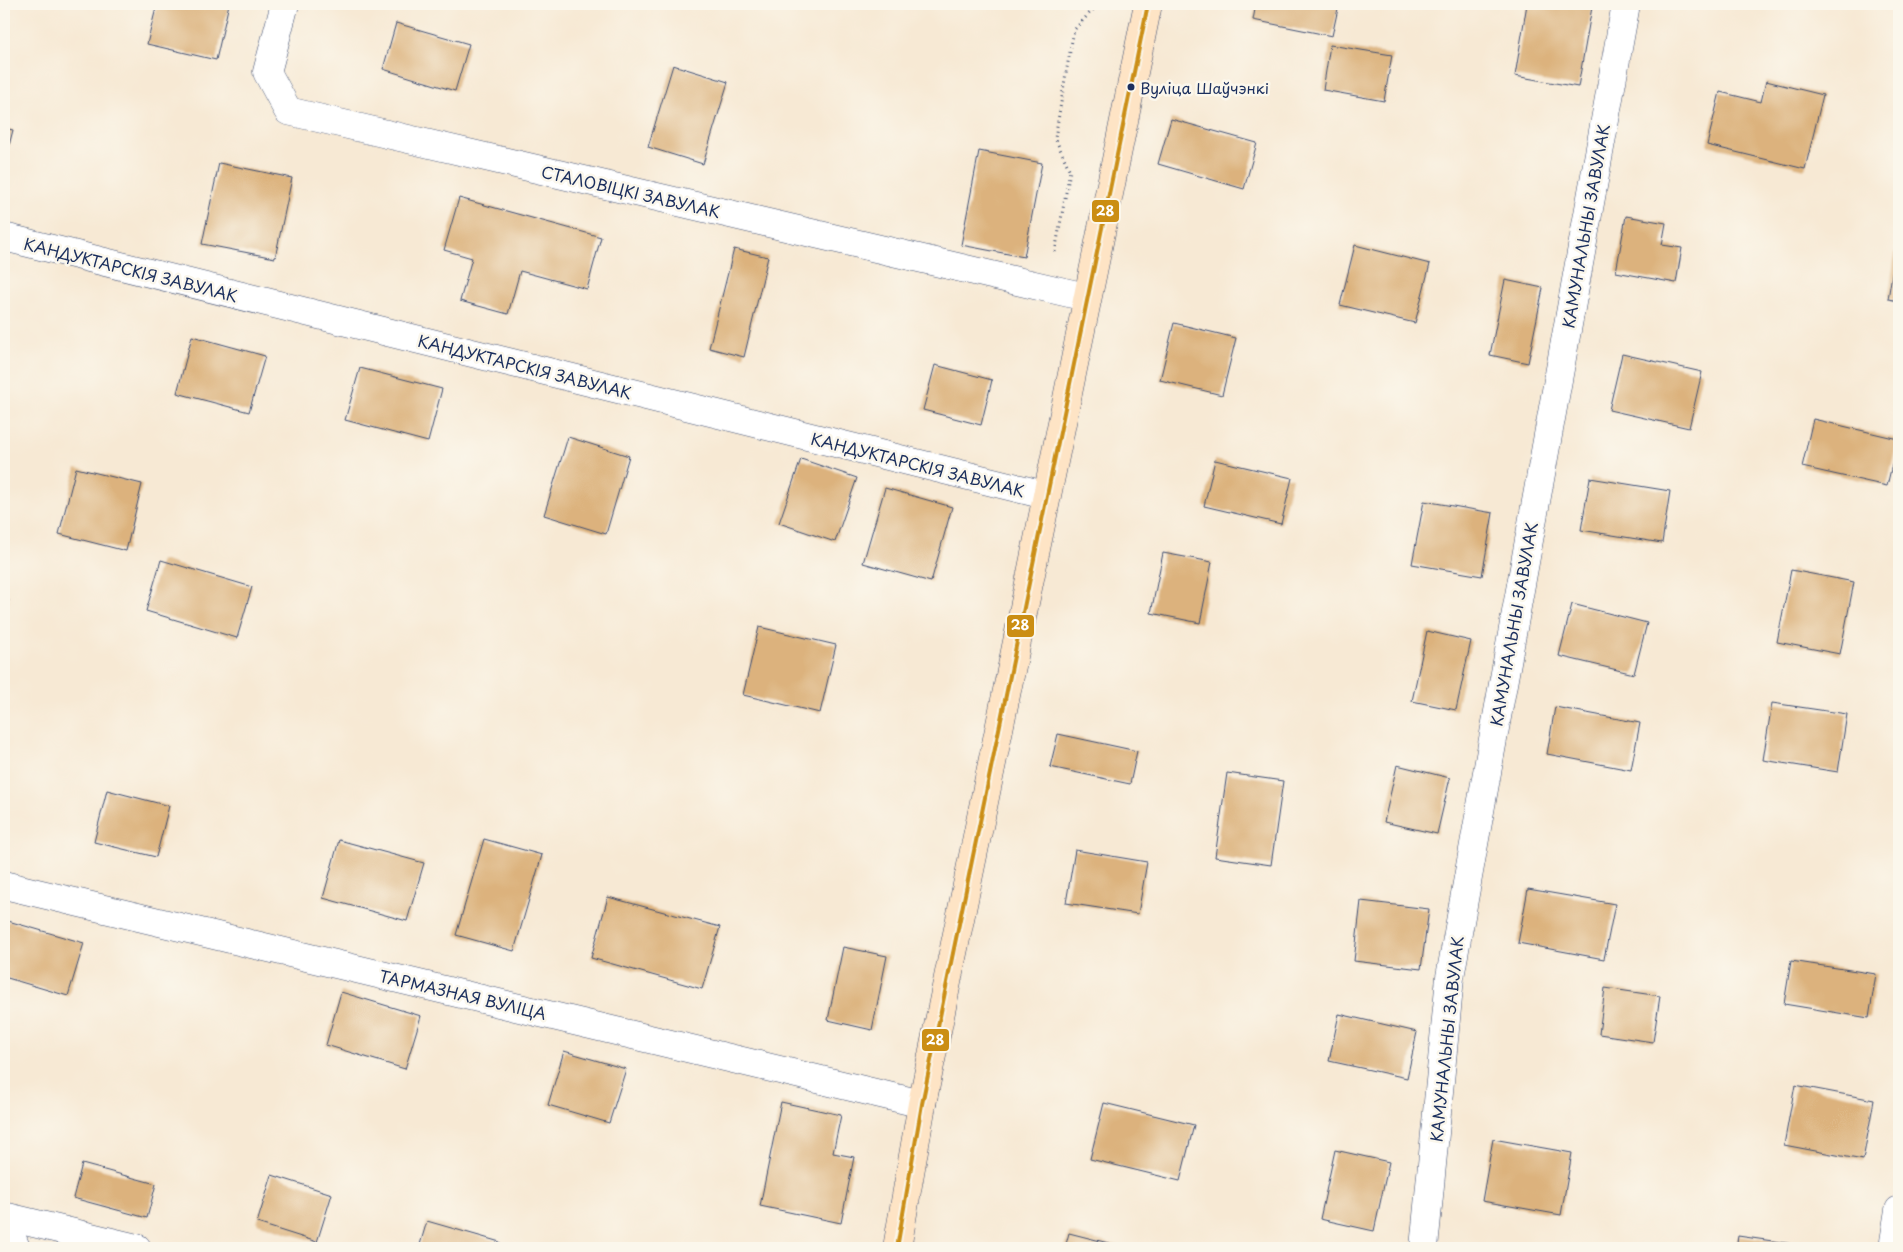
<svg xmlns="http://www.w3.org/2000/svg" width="1903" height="1252" font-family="'Playpen Sans',sans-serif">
	<rect width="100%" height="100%" fill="#fbf7ec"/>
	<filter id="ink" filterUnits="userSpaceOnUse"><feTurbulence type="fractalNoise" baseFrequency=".02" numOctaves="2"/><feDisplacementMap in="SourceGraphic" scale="10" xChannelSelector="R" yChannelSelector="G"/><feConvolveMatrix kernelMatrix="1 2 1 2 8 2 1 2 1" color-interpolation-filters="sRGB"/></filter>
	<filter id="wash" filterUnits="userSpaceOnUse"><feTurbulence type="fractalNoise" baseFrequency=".0096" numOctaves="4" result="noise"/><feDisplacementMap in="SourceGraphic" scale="20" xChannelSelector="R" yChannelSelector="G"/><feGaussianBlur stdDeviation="1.12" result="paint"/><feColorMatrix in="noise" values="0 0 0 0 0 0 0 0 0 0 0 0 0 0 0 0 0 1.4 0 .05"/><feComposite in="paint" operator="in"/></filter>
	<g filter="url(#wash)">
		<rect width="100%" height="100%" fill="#f7e9d4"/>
		<g id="blocks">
			<g fill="#dcb27d">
				<path d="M 157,4 L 229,4 L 216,60 L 147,44 Z"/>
				<path d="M 1256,4 L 1339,4 L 1332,36 L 1253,20 Z"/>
				<path d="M 1527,4 L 1573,4 L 1592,7 L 1578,87 L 1515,76 Z"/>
				<path d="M 396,23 L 469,44 L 455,91 L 383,69 Z"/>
				<path d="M 1330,45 L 1392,55 L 1384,101 L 1323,90 Z"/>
				<path d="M 673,65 L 728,82 L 703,164 L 648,147 Z"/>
				<path d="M 1766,81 L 1823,95 L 1805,169 L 1707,145 L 1720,92 L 1761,102 Z"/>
				<path d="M 1171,119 L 1257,143 L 1244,189 L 1158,164 Z"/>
				<path d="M 4,128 L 13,130 L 4,165 Z"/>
				<path d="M 979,151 L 1042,163 L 1024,257 L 961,245 Z"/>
				<path d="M 219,163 L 292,178 L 275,258 L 202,244 Z"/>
				<path d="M 459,198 L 601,237 L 587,289 L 520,271 L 508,314 L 460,301 L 472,258 L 444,250 Z"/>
				<path d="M 1626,216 L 1666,223 L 1662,245 L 1682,248 L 1676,283 L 1616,272 Z"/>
				<path d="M 1898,237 L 1899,237 L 1899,301 L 1888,299 Z"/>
				<path d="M 1355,245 L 1430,264 L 1415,323 L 1340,305 Z"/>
				<path d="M 734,249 L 768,257 L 744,357 L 709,348 Z"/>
				<path d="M 1505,280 L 1543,288 L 1528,363 L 1490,355 Z"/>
				<path d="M 1174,323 L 1236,338 L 1222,395 L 1160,380 Z"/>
				<path d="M 192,336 L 265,356 L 249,412 L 177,393 Z"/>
				<path d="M 1622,354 L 1702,372 L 1689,428 L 1609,410 Z"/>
				<path d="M 935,365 L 992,380 L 981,425 L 923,410 Z"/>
				<path d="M 360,368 L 442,389 L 428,442 L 345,420 Z"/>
				<path d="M 1813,419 L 1898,439 L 1887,486 L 1802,467 Z"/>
				<path d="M 568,437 L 629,456 L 606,534 L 544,515 Z"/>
				<path d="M 801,459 L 857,478 L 835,542 L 779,523 Z"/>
				<path d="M 1215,460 L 1292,478 L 1281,524 L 1204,506 Z"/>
				<path d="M 76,468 L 142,484 L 126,551 L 59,534 Z"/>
				<path d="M 1590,478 L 1670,491 L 1662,543 L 1581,530 Z"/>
				<path d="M 885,488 L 952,507 L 931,582 L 863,563 Z"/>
				<path d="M 1424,501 L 1493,513 L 1482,576 L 1412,564 Z"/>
				<path d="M 1163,553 L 1212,562 L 1200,623 L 1151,613 Z"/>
				<path d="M 161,560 L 252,587 L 237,638 L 146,611 Z"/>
				<path d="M 1791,570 L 1854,582 L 1840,654 L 1777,642 Z"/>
				<path d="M 4,599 L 9,600 L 4,616 Z"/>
				<path d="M 1572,604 L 1647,623 L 1634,674 L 1559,656 Z"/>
				<path d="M 759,627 L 836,645 L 820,713 L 743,695 Z"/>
				<path d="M 1427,631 L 1471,641 L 1456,710 L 1412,701 Z"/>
				<path d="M 1772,703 L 1847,714 L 1838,772 L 1763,760 Z"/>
				<path d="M 1555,707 L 1640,723 L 1631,770 L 1547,754 Z"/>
				<path d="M 1058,734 L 1137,751 L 1130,784 L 1050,767 Z"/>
				<path d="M 1397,765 L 1450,778 L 1437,834 L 1384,822 Z"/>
				<path d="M 1227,773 L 1283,781 L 1271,865 L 1215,857 Z"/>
				<path d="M 107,790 L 169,806 L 156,857 L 94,842 Z"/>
				<path d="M 484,839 L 542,855 L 514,951 L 456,935 Z"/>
				<path d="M 339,840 L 424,863 L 407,921 L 323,898 Z"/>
				<path d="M 1075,850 L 1147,862 L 1138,914 L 1066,903 Z"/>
				<path d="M 1528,889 L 1615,904 L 1604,959 L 1518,943 Z"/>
				<path d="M 608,897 L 720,927 L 702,989 L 591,958 Z"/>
				<path d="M 1361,901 L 1429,909 L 1421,969 L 1354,961 Z"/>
				<path d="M 8,921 L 84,943 L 68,996 L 4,977 L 4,936 Z"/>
				<path d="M 843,947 L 887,956 L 872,1030 L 828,1020 Z"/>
				<path d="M 1791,961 L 1876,974 L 1869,1018 L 1784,1004 Z"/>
				<path d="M 1605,988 L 1660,996 L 1653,1042 L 1599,1034 Z"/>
				<path d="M 341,992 L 421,1016 L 405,1069 L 326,1045 Z"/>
				<path d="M 1339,1014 L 1417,1032 L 1407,1078 L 1329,1061 Z"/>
				<path d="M 564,1051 L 626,1069 L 609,1123 L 548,1105 Z"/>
				<path d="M 1795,1085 L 1874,1100 L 1863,1160 L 1784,1145 Z"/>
				<path d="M 781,1102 L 841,1115 L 833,1153 L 854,1157 L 841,1223 L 760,1206 Z"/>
				<path d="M 1104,1103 L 1194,1125 L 1180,1181 L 1090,1159 Z"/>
				<path d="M 1493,1139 L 1572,1153 L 1561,1215 L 1482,1201 Z"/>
				<path d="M 1335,1150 L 1389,1162 L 1374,1231 L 1320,1219 Z"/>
				<path d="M 82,1164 L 156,1184 L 147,1218 L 73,1198 Z"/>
				<path d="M 272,1175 L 332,1194 L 317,1242 L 257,1223 Z"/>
				<path d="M 427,1221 L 500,1242 L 498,1248 L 419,1248 Z"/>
				<path d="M 1069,1233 L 1128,1248 L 1065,1248 Z"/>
				<path d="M 1738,1236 L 1814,1247 L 1814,1248 L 1736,1248 Z"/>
			</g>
		</g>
	</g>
	<g filter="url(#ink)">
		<use href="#blocks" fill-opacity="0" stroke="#3c4b70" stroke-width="1"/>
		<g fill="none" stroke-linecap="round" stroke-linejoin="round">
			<g stroke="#3c4b70" stroke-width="29">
				<g id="street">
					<path d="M 285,4 L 267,72 L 288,111 L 1086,297"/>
					<path d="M 4,237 L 1045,495"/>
					<path d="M 4,885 L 922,1104"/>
					<path d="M 4,1216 L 137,1248"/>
					<path d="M 4,1218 L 16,1248"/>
					<path d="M 1424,1248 L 1450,977 L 1626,4"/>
					<path d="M 1893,1248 L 1899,1210"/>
				</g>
			</g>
			<g stroke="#3c4b70" stroke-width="29">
				<path id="secondary" d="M 897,1248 L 922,1104 L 1148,4"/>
			</g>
			<path stroke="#3c4b70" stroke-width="3" stroke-dasharray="1 4" stroke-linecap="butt" d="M 1055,252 L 1070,171 L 1055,138 L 1066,73 L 1074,30 L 1098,4"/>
			<use href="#street" stroke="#fff" stroke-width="28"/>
			<use href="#secondary" stroke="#fee4c5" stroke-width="28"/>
			<g stroke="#fbf7ec" stroke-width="8">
				<path id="bus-1" d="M 897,1248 L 922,1104 L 1148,4"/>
			</g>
			<use href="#bus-1" stroke="#cb8e13" stroke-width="4"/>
		</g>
	</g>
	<circle fill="#1b2f5e" stroke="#fbf7ec" stroke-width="2" cx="1131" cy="87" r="4.5"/>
	<g text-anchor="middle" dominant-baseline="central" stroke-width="5" stroke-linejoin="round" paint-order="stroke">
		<g font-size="15" fill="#1b2f5e" stroke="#fbf7ec" text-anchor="start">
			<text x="1140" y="87">Вуліца Шаўчэнкі</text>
		</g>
		<g font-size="16" fill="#1b2f5e" stroke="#fbf7ec">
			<text transform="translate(631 191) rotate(13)">СТАЛОВІЦКІ ЗАВУЛАК</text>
			<text transform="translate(1585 226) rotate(-80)">КАМУНАЛЬНЫ ЗАВУЛАК</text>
			<text transform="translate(131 269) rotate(14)">КАНДУКТАРСКІЯ ЗАВУЛАК</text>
			<text transform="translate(525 366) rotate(14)">КАНДУКТАРСКІЯ ЗАВУЛАК</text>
			<text transform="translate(918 464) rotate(14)">КАНДУКТАРСКІЯ ЗАВУЛАК</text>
			<text transform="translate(1513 624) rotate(-80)">КАМУНАЛЬНЫ ЗАВУЛАК</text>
			<text transform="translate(463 994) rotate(13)">ТАРМАЗНАЯ ВУЛІЦА</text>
			<text transform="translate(1446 1039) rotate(-84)">КАМУНАЛЬНЫ ЗАВУЛАК</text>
		</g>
	</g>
	<g stroke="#fbf7ec" stroke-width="2">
		<rect x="1091" y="199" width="29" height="24" rx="5" fill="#cb8e13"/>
		<rect x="1006" y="614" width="29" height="24" rx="5" fill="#cb8e13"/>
		<rect x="921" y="1028" width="29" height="24" rx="5" fill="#cb8e13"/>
	</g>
	<g font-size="14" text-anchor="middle" font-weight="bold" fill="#fff">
		<text x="1105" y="216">28</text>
		<text x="1020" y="630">28</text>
		<text x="935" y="1045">28</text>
	</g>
	<rect width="1903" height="1252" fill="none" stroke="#fbf7ec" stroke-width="20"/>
</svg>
